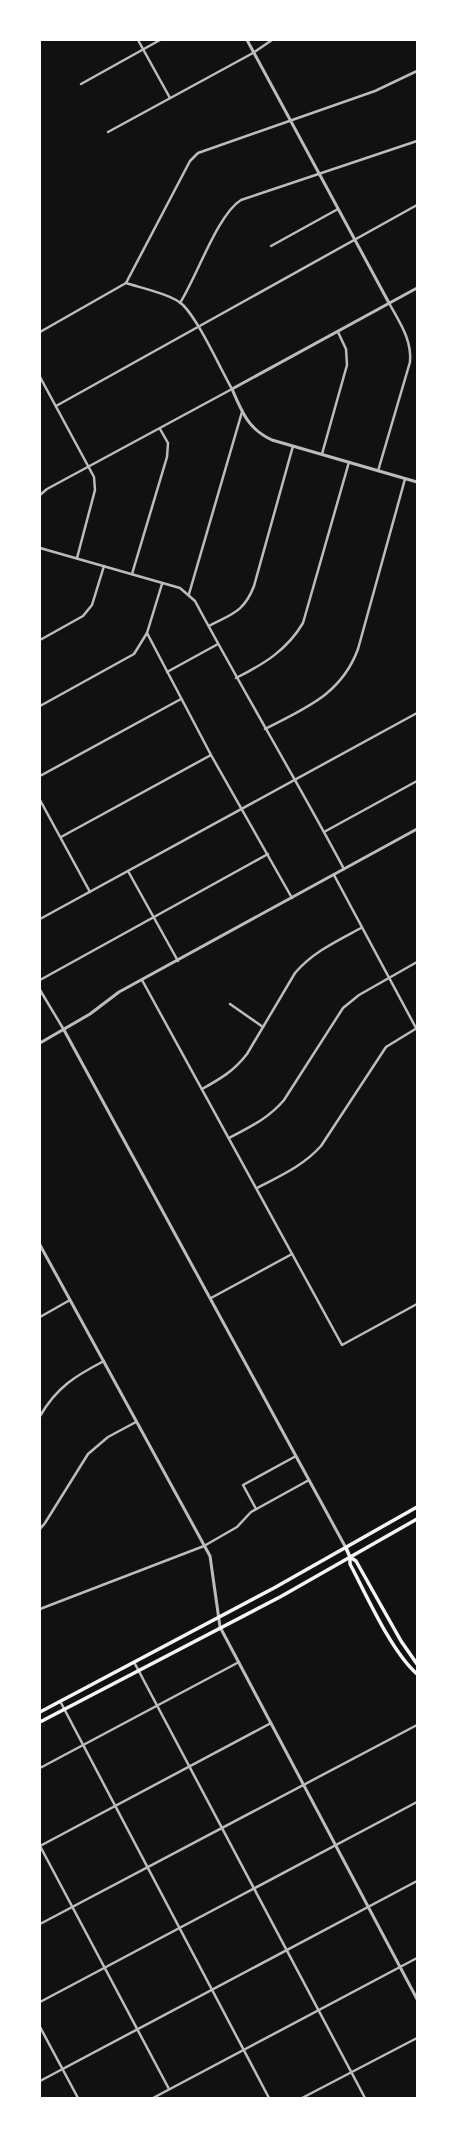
<svg xmlns="http://www.w3.org/2000/svg" width="457" height="2138" font-family="'DejaVu Sans',sans-serif">
	<rect width="100%" height="100%" fill="#111"/>
	<g fill="none" stroke-linecap="round" stroke-linejoin="round">
		<g stroke="#bcbcbc" stroke-width="2.5">
			<path d="M 138,40 L 170,98"/>
			<path d="M 81,84 L 160,40"/>
			<path d="M 108,132 L 253,53 L 272,40"/>
			<path d="M 271,246 L 338,209"/>
			<path d="M 180,303 C 197,276 218,214 241,200 L 417,141"/>
			<path d="M 40,332 L 126,283 L 190,161 L 198,153 L 375,91 L 417,71"/>
			<path d="M 40,377 L 94,477 L 95,490 L 77,558"/>
			<path d="M 56,406 L 417,205"/>
			<path d="M 322,454 L 347,365 L 346,349 L 338,332"/>
			<path d="M 378,471 L 410,362 C 412,340 400,323 389,303"/>
			<path d="M 40,495 L 47,489 L 232,389 C 220,368 199,321 183,305 C 171,294 141,288 126,283"/>
			<path d="M 40,548 L 180,588 L 195,601 C 243,691 296,779 344,869"/>
			<path d="M 132,574 L 167,457 L 168,443 L 160,429"/>
			<path d="M 189,594 L 242,412"/>
			<path d="M 209,626 C 232,614 244,612 254,586 L 293,446"/>
			<path d="M 147,633 L 211,755 L 292,898"/>
			<path d="M 40,640 L 83,616 L 92,605 L 104,566"/>
			<path d="M 167,672 L 218,644"/>
			<path d="M 236,678 C 264,664 287,650 303,623 L 349,462"/>
			<path d="M 40,706 L 134,654 L 147,633 L 162,584"/>
			<path d="M 265,729 C 305,708 341,695 358,649 L 405,479"/>
			<path d="M 40,776 L 181,699"/>
			<path d="M 40,800 L 90,892"/>
			<path d="M 324,832 L 417,781"/>
			<path d="M 61,837 L 211,755"/>
			<path d="M 128,871 L 178,961"/>
			<path d="M 334,875 L 416,1028"/>
			<path d="M 40,919 L 417,713"/>
			<path d="M 40,980 L 268,854"/>
			<path d="M 142,980 L 342,1345 L 417,1304"/>
			<path d="M 40,990 L 64,1030"/>
			<path d="M 230,1004 L 263,1027"/>
			<path d="M 202,1089 C 220,1079 234,1071 247,1054 L 295,973 C 313,952 337,941 361,928"/>
			<path d="M 229,1138 C 250,1127 269,1118 284,1100 L 343,1008 L 359,995 L 417,962"/>
			<path d="M 257,1188 C 280,1176 303,1166 321,1146 L 386,1047 L 417,1028"/>
			<path d="M 211,1298 L 292,1254"/>
			<path d="M 40,1317 L 70,1300"/>
			<path d="M 40,1416 C 57,1387 75,1376 104,1361"/>
			<path d="M 256,1509 L 243,1485 L 296,1456"/>
			<path d="M 40,1529 L 45,1523 L 88,1454 L 108,1437 L 136,1422"/>
			<path d="M 40,1609 L 204,1546 L 237,1527 L 251,1512 L 309,1480"/>
			<path d="M 134,1662 L 365,2098"/>
			<path d="M 60,1701 L 269,2098"/>
			<path d="M 40,1768 L 239,1662"/>
			<path d="M 40,1846 L 169,2089"/>
			<path d="M 40,1846 L 271,1723"/>
			<path d="M 40,1924 L 417,1725"/>
			<path d="M 40,2002 L 417,1802"/>
			<path d="M 40,2027 L 78,2098"/>
			<path d="M 40,2081 L 417,1881"/>
			<path d="M 153,2098 L 417,1958"/>
			<path d="M 302,2098 L 417,2038"/>
		</g>
		<g stroke="#bcbcbc" stroke-width="3">
			<path d="M 247,40 L 389,303"/>
			<path d="M 417,288 L 232,389 C 242,412 248,429 272,440 L 417,482"/>
			<path d="M 64,1030 L 346,1548"/>
			<path d="M 40,1043 L 90,1014 L 119,992 L 417,829"/>
			<path d="M 40,1245 L 210,1556 L 220,1627 L 417,1999"/>
		</g>
		<g stroke="#f5f5f5" stroke-width="3.5">
			<path d="M 346,1548 L 350,1557 L 350,1564 C 367,1596 391,1651 417,1674"/>
			<path d="M 350,1557 L 356,1561 L 401,1641 L 417,1664"/>
			<path d="M 40,1712 L 274,1588 L 417,1507"/>
			<path d="M 40,1722 L 280,1597 L 417,1519"/>
		</g>
	</g>
	<rect width="457" height="2138" fill="none" stroke="#ffffff" stroke-width="82"/>
</svg>
